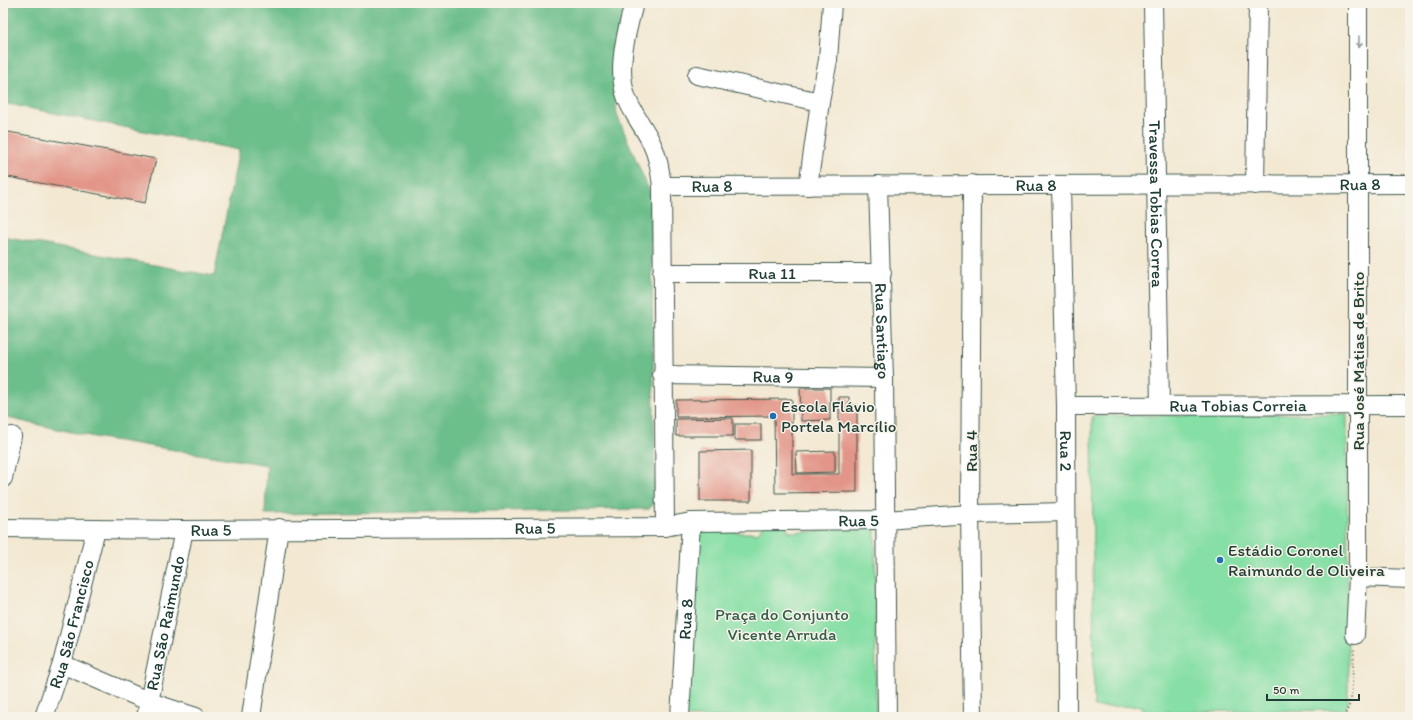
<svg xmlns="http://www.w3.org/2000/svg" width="1413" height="720" font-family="Itim,sans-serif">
	<rect width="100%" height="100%" fill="#f7f3e8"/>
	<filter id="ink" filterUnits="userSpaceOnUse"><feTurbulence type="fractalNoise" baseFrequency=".025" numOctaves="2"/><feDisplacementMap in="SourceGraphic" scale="8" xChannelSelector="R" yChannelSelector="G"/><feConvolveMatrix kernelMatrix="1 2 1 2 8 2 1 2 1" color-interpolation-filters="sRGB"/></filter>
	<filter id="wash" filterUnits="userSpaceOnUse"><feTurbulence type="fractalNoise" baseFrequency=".012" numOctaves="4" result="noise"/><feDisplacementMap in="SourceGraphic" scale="16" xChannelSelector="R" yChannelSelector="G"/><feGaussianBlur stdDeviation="0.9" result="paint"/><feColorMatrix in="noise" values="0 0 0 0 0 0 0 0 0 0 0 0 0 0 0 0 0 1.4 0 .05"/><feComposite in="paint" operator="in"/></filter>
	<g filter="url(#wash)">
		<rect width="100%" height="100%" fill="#f3e9d3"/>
		<g fill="#86dfa5" stroke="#528e6c">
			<path d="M 1347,414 L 1348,704 L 1344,710 L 1143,712 L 1143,706 L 1094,707 L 1092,416 Z"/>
			<path d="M 765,523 L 784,523 L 789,532 L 820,532 L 826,523 L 875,525 L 876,717 L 682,717 L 695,528 L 731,524 L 737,533 L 758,533 Z"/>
		</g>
		<path fill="#6cbe8a" stroke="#467e5f" d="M 3,3 L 626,3 L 617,36 L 615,96 L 617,115 L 651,195 L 655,503 L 649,509 L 265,514 L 267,465 L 94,437 L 3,417 L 3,237 L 214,276 L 239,150 L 3,103 Z"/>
		<g id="blocks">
			<g fill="#e29588">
				<path d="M 3,131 L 156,159 L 145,203 L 3,176 Z"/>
				<path d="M 800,388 L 830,388 L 830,420 L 801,421 Z"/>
				<path d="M 839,397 L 849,397 L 849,405 L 857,405 L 857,492 L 775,493 L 774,416 L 676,417 L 676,400 L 792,399 L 792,474 L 839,474 Z"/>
				<path d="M 733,418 L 733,436 L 676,436 L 676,419 Z"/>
				<rect x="735" y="424" width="26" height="16"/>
				<path d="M 751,450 L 751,501 L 700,501 L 700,451 Z"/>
				<path d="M 835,451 L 835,472 L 797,473 L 796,452 Z"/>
			</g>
		</g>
	</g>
	<g filter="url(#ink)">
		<use href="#blocks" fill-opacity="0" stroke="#3f574c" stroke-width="1"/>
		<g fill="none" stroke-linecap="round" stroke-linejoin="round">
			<g stroke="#3f574c" stroke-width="20">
				<g id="minor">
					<path d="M 634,3 C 627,31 617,65 625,93 C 630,111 643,125 651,142 C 658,156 660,170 662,186 L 665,527"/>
					<path id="s1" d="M 1153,3 L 1160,405"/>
					<path d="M 697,75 L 820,102"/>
					<path d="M 972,184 L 970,514 L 973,717"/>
					<path id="s2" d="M 878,185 L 884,378 L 887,717"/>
					<path id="s3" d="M 1061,185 L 1066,406 L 1067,717"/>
					<path d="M 1255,185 L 1258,3"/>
					<path id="s4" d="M 662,186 L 1410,184"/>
					<path d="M 808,186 L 820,102 L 828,60 L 832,3"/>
					<path id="s5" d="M 662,273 L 882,273"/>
					<path id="s6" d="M 662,375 L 884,378"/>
					<path id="s7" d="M 1066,406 L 1410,405"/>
					<path d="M 3,478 L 12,436"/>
					<path id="s8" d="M 3,528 L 184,530 L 665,527 L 691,522 L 885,520 L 970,514 L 1066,512"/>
					<path d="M 1358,577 L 1410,579"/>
					<path d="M 1355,635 L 1358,577 L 1358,3"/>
					<path d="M 62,664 L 150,702 L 196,717"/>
					<path id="s9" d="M 44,717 L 62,664 L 96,529"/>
					<path id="s10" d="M 146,717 L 184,530"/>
					<path d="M 251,717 L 279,528"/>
					<path id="s11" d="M 680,717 L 691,522"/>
				</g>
			</g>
			<path stroke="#3f574c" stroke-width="2" stroke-dasharray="1 3" stroke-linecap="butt" d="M 1344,717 L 1351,701 L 1354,650"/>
			<use href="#minor" stroke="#fff" stroke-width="18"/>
		</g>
		<defs><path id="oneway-shaft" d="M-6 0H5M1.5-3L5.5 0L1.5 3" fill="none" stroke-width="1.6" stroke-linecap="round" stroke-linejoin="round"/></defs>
		<use stroke="#8f9e9a" href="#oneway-shaft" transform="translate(1359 42) rotate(90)"/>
	</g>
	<g fill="#1f6fb2" stroke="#f7f3e8" stroke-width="1.5">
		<circle cx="773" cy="416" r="4"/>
		<circle cx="1220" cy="560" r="4"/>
	</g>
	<g text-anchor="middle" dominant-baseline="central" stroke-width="3" stroke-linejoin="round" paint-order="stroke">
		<g font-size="17" fill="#1f3d34" stroke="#f7f3e8">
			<text stroke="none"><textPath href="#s4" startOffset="698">Rua 8</textPath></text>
			<text stroke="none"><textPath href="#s4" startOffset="374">Rua 8</textPath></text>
			<text stroke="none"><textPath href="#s4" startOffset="50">Rua 8</textPath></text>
			<text stroke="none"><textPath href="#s1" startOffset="201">Travessa Tobias Correa</textPath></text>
			<text stroke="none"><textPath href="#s5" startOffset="110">Rua 11</textPath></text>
			<text stroke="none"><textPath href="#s2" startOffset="146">Rua Santiago</textPath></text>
			<text transform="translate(1358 361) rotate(-90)">Rua José Matias de Brito</text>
			<text stroke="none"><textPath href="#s6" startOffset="111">Rua 9</textPath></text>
			<text stroke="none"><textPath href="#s7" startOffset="172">Rua Tobias Correia</textPath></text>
			<text transform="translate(971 451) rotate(-90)">Rua 4</text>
			<text stroke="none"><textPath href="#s3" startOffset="266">Rua 2</textPath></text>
			<text stroke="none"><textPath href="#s8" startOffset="856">Rua 5</textPath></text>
			<text stroke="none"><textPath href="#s8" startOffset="532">Rua 5</textPath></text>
			<text stroke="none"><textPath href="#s8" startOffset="208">Rua 5</textPath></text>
			<text stroke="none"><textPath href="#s11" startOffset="98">Rua 8</textPath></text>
			<text stroke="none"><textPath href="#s9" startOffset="97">Rua São Francisco</textPath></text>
			<text stroke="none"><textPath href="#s10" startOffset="96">Rua São Raimundo</textPath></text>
		</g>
		<g font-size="17" fill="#1f3d34" stroke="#f7f3e8" text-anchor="start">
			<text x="781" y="406">Escola Flávio<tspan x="781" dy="20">Portela Marcílio</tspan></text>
			<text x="1228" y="550">Estádio Coronel<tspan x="1228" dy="20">Raimundo de Oliveira</tspan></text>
		</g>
		<g font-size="17" fill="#345d4b" stroke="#f7f3e8">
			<text x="782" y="614">Praça do Conjunto<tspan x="782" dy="20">Vicente Arruda</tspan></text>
		</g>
	</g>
	<rect width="1413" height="720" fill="none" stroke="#f7f3e8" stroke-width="16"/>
	<path d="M1267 694v6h92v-6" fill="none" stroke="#1f3d34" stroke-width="2"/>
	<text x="1273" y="694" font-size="12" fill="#1f3d34" stroke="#f7f3e8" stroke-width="3" paint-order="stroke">50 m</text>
</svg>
